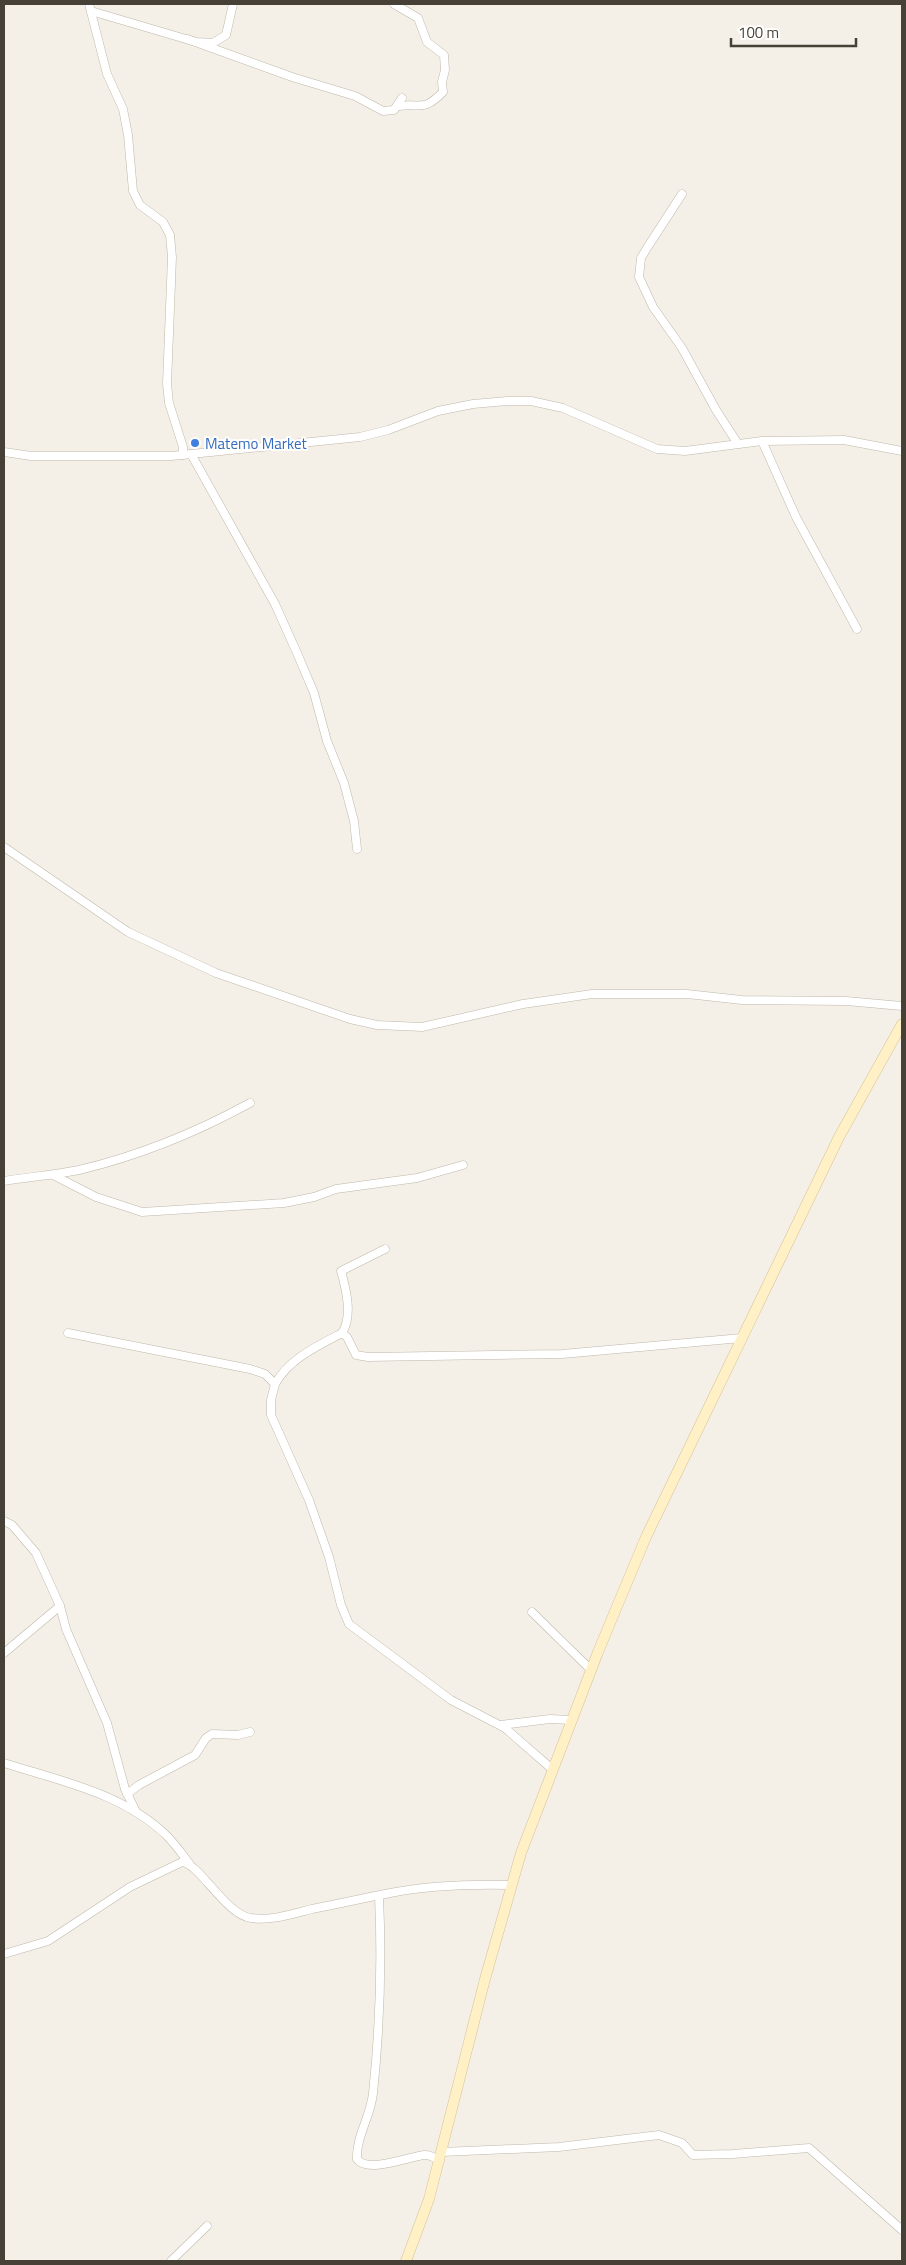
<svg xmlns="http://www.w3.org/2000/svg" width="906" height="2265" font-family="'Titillium Web',sans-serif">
	<rect width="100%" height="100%" fill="#f4f0e7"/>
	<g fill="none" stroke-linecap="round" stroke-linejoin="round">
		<g stroke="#bfb7aa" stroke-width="9">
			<g id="street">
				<path d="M 89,4 L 107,74 L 123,109 L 128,135 L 133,191 L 140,205 L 163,222 L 170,235 L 172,257 L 167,384 L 169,403 L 183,447 L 183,455"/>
				<path d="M 394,4 L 418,18 L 427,42 L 444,55 L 445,70 L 442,82 L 443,92 C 423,112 422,103 399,106"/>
				<path d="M 91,11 L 196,42 L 213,43 L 226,35 L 233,4"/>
				<path d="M 187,39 L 292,77 L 355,96 L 383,111 L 394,110 L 402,98"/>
				<path d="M 682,194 L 647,248 L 641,258 L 639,277 L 653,307 L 682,348 L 716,410 L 738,444"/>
				<path d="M 762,441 L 796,517 L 857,629"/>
				<path d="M 4,452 L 31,456 L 171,456 L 360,437 L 388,430 L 438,411 L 473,404 L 507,401 L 531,401 L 563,408 L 657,449 L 685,451 L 762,441 L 844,440 L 902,451"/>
				<path d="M 191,454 L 275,604 L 297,653 L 314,693 L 327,741 L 344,783 L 354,821 L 357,849"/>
				<path d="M 4,847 L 128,932 L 216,973 L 350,1019 L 377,1025 L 422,1027 L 523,1004 L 592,994 L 687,994 L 742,1000 L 846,1001 L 902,1006"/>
				<path d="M 53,1175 L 96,1197 L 142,1212 L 284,1203 L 314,1197 L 336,1189 L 417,1178 L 463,1165"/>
				<path d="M 4,1181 C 29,1177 54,1175 79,1170 C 138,1156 197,1132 250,1103"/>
				<path d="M 68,1333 L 250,1369 L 265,1374 L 275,1384 L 271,1400 L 271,1415 L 309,1500 L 329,1557 L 341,1605 L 349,1624 L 451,1700 L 505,1728 L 552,1769"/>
				<path d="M 342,1333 C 353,1316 346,1289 341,1271 L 385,1249"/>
				<path d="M 275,1384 C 289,1359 317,1346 342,1333 L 347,1337 L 356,1355 L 368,1357 L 562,1354 L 742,1338"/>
				<path d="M 4,1521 L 12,1525 L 36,1553 L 60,1606 L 66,1629 L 107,1723 L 125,1789 L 136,1812"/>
				<path d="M 532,1612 L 591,1670"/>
				<path d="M 4,1653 L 60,1606"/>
				<path d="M 501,1725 L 550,1719 L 571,1720"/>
				<path d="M 4,1763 C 60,1781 123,1793 167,1836 C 175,1844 182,1854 189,1863"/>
				<path d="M 127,1794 L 139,1785 L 195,1755 L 206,1738 L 212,1734 L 238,1735 L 250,1732"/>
				<path d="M 379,1896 C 382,1962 380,2027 373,2093 C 371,2116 356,2136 357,2159 C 367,2174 411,2156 425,2155 C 431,2155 435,2158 440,2161"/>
				<path d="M 4,1954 L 48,1941 L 130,1887 L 182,1862 C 199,1863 226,1915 251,1918 C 271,1921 292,1914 312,1909 C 338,1904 364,1898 390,1893 C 430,1885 472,1884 512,1885"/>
				<path d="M 442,2152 L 559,2147 L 659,2135 L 682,2143 L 693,2155 L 733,2154 L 809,2148 L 902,2230"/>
				<path d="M 171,2261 L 207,2226"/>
			</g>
		</g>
		<g stroke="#d4c397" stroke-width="11">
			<path id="secondary" d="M 406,2261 L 429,2199 L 485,1979 L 521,1853 L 598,1652 L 646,1537 L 839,1137 L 902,1024"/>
		</g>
		<use href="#street" stroke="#fff" stroke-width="8"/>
		<use href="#secondary" stroke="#fff0c6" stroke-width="10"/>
	</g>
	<circle fill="#3f7fe0" stroke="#fff" stroke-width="2" cx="195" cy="443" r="5"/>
	<g text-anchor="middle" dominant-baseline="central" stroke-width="4" stroke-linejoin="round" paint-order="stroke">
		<g font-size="15" fill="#366cbe" stroke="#fff" text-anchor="start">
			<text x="205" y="443">Matemo Market</text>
		</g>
	</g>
	<rect width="906" height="2265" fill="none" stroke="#474036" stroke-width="10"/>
	<path d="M731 38v8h125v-8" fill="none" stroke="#474036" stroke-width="2.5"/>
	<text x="738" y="38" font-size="15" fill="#474036" stroke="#ffffff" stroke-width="4" paint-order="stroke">100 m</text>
</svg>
